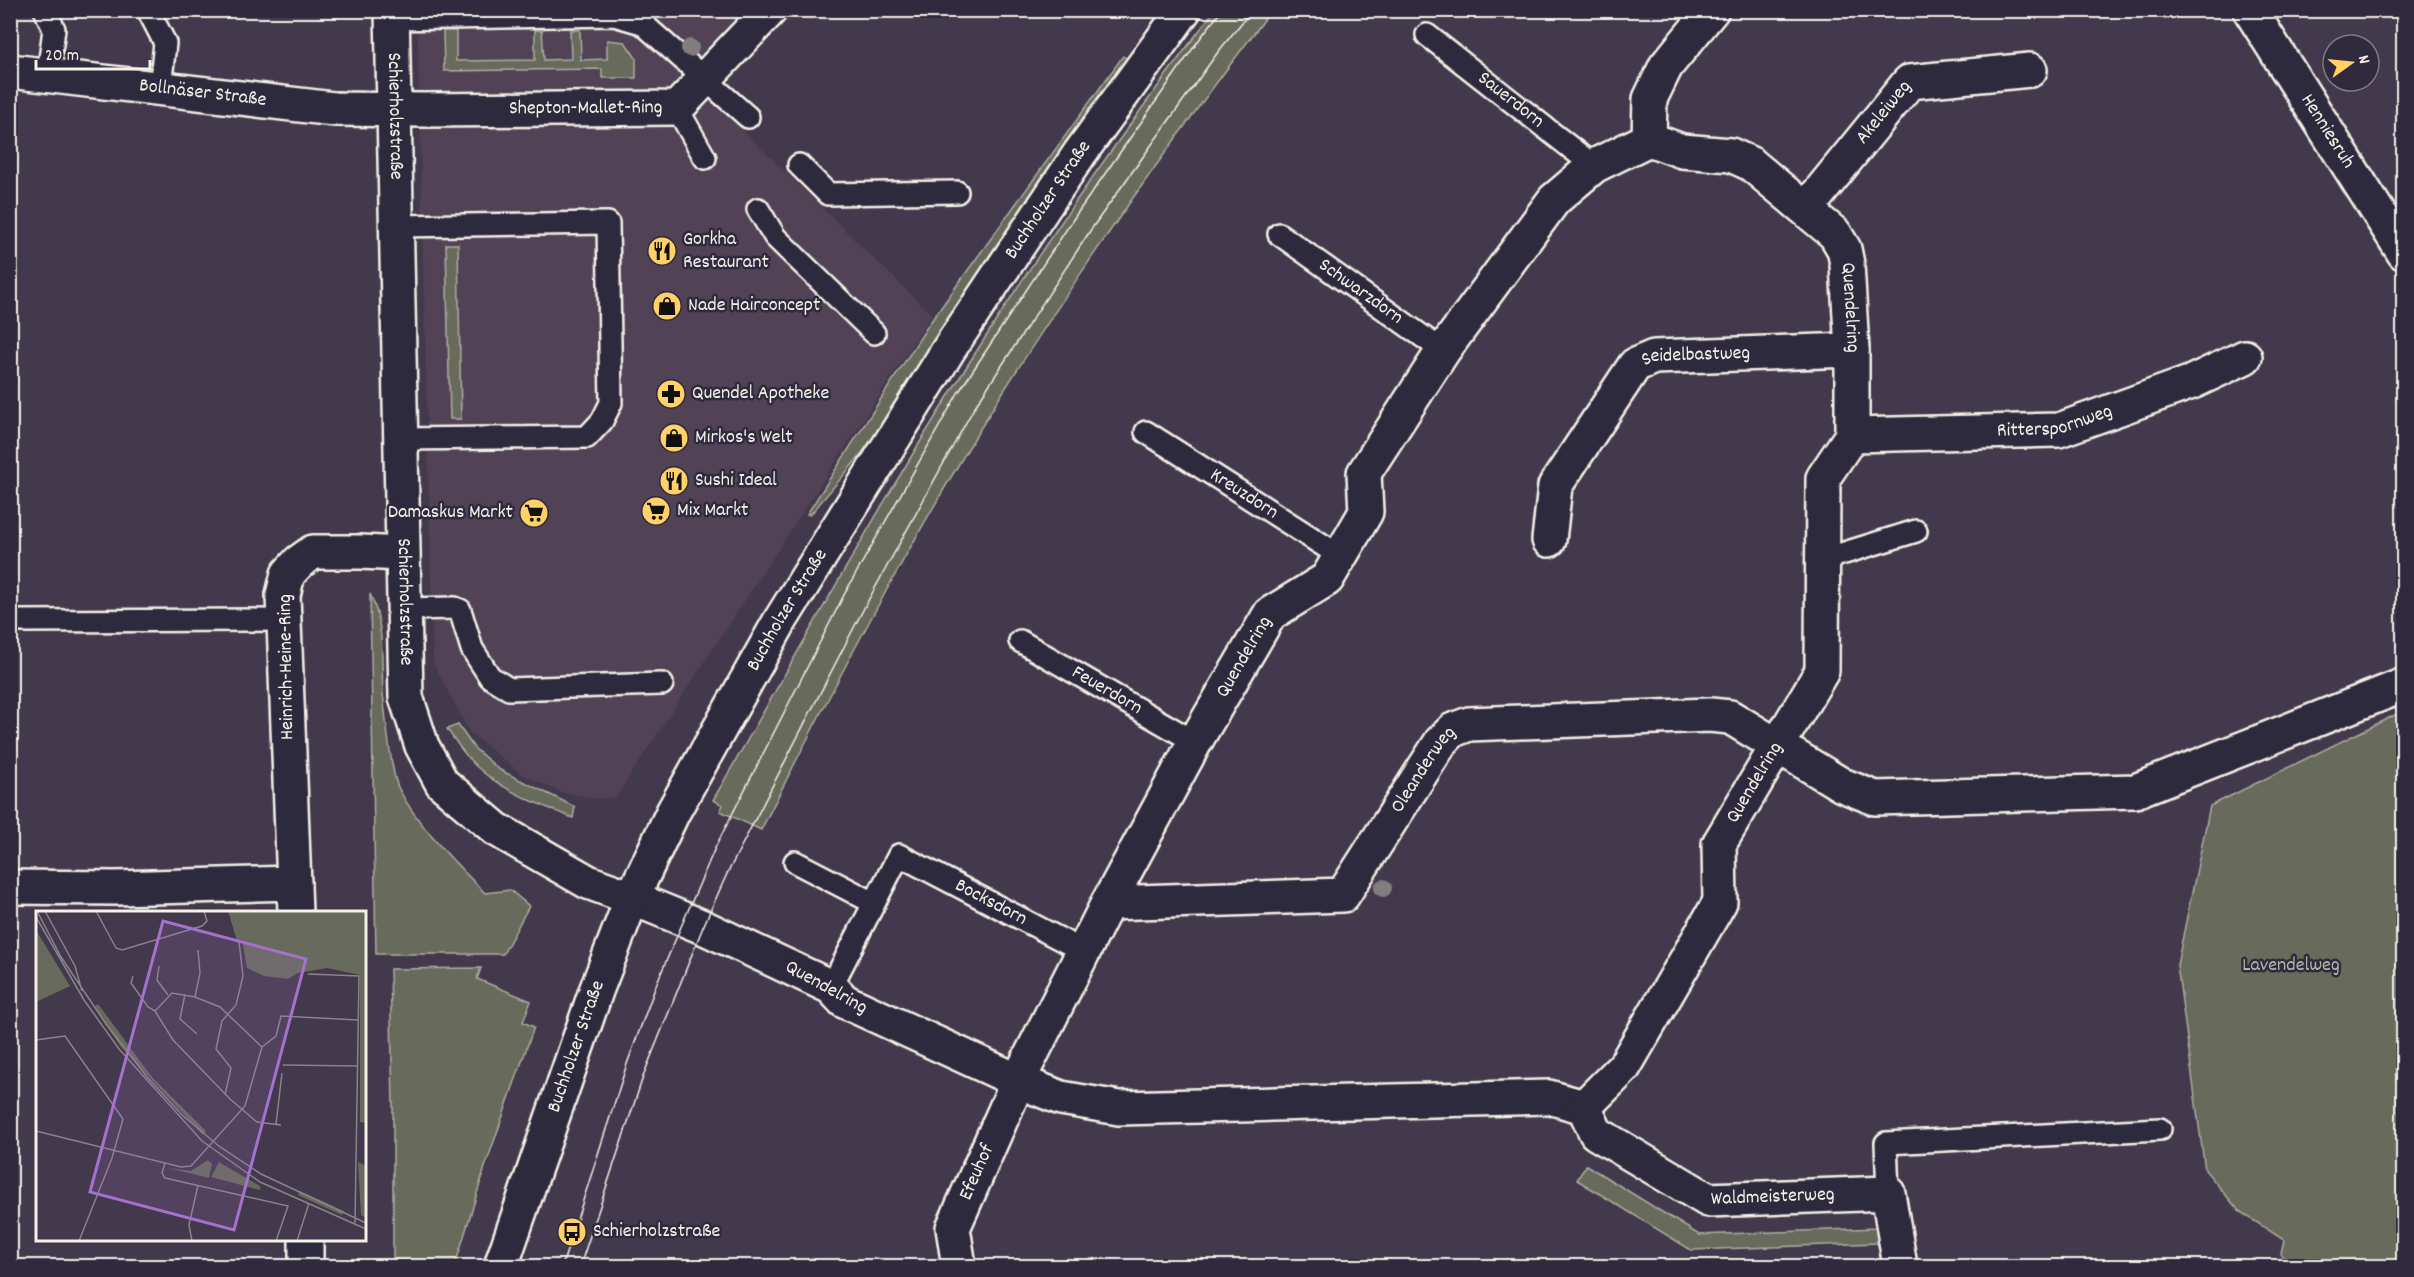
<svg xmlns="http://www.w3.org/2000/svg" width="2414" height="1277" font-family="Dekko,sans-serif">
	<rect width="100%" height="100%" fill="#43394c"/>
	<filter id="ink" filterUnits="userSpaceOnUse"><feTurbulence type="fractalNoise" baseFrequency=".0167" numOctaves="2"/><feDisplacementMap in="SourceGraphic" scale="12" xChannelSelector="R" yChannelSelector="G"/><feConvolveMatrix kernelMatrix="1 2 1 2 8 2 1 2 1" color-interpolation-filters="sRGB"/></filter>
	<g filter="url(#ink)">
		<path fill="#514357" d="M 417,11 L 753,11 L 689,78 L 932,315 L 616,797 L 597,799 L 560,792 L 523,775 L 469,732 L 433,663 Z"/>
		<g fill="#676a5c" stroke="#aeaea2" stroke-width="1.5">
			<path d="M 1214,11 L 1271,11 C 1176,134 1086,261 1003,392 C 914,533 836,681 761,830 L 720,811 L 723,805 L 713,800 C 802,646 888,488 985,338 C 1056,225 1134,117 1214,11 Z"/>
			<path d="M 535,30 L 542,30 L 544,60 L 571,59 L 570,30 L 580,30 L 581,60 L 607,59 L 607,40 L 625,42 L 636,58 L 636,78 L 602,78 L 602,69 L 444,71 L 443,31 L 456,31 L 456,61 L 535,60 Z"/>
			<path d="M 1123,56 L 1127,59 L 1013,222 L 888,417 L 859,457 L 810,515 L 807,514 L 929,324 Z"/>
			<path d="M 446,244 L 458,244 L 461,419 L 450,419 Z"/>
			<path d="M 370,594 C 385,625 381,659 383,693 C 385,712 391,772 398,787 C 416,824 456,864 485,893 L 510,890 L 529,906 L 503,954 L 376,954 Z"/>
			<path d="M 2403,711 L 2403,1266 L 2286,1266 L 2281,1253 L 2284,1240 L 2239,1211 L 2205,1170 L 2177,965 L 2210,806 Z"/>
			<path d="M 458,725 L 474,748 L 500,770 L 575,807 L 573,818 C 540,805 503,791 477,767 C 465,756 456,742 447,729 Z"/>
			<path d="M 481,968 L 477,979 L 531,1001 L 523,1022 L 534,1027 L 485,1167 L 455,1266 L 393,1266 L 393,1105 L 390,969 Z"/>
			<path d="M 1586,1165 L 1699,1235 L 1877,1228 L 1878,1243 L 1691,1250 L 1577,1180 Z"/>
		</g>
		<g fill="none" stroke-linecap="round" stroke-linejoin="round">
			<g stroke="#f4f1e8" stroke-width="26">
				<g id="lane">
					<path d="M 45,10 L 54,29 L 48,75"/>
					<path d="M 148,10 L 165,43 L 160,88"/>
					<path d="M 392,19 L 614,15 L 642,23 L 748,117"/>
					<path id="s1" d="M 1427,35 L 1594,166"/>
					<path d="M 677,108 L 705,158"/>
					<path d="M 799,165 L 828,194 L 957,192"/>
					<path d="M 758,209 L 775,237 L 874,333"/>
					<path d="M 396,226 L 608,223 L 611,403 L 602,421 L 587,437 L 400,439"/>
					<path id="s2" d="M 1279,234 L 1443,351"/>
					<path id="s3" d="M 1146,432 L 1340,556"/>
					<path d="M 1822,555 L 1838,555 L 1916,531"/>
					<path d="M 403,609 L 455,608 L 460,610 L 472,649 L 490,677 L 509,689 L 662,684"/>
					<path d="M 20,621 L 283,620"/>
					<path id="s4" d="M 1020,641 L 1195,742"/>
					<path d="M 795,862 L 874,903"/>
					<path id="s5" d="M 831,987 L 899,855 L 1083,951"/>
					<path d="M 1888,1193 L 1886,1143 L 2160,1129"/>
				</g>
			</g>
			<g stroke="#f4f1e8" stroke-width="38">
				<g id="street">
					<path id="s6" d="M 2250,10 L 2404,253"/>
					<path id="s7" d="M 10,71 L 334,109 L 424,110 L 677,108 L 770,10"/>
					<path d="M 1649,139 L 1650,99 L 1666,66 L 1712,10"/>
					<path id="s8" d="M 1806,209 L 1909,82 L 2030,70"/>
					<path id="s9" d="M 1852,435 L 2059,430 L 2192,382 L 2245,357"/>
					<path id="s10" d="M 1549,540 L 1555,486 L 1635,365 L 1654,357 L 1852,350"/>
					<path d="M 10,887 L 116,888 L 294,883"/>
					<path d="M 632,898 L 703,927 L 831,987 L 844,1001 L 1018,1081 L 1061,1098 L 1119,1108 L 1549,1097 L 1584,1107"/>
					<path id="s11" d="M 1108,903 L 1343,895 L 1441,742 L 1453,730 L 1469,724 L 1710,715 L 1730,717 L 1842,785 L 1875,798 L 2135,791 L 2404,685"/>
					<path d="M 295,912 L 283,595 L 288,574 L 299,562 L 313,552 L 361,552 L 402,554"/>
					<path id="s12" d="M 1584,1107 L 1596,1133 L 1708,1200 L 1888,1193 L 1900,1266"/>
					<path d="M 306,1240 L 306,1266"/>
					<path id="s13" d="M 959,1266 L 953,1228 L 1018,1081 L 1108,903 L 1195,742 L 1270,614 L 1327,579 L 1366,512 L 1364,473 L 1443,351 L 1554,200 L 1594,166 L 1649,139 L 1682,151 L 1731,155 L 1751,164 L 1835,234 L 1844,249 L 1847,264 L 1852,350 L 1852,435 L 1823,478 L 1822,671 L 1719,844 L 1720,902 L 1624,1067 L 1584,1107"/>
				</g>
			</g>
			<g stroke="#f4f1e8" stroke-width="38">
				<g id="secondary">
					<path id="s14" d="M 392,10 L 406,697 L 422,746 L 442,783 L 496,829 L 588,882 L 632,898"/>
					<path id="s15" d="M 501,1266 L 596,991 L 632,898 L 673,812 L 780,621 L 949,349 L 1080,153 L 1184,10"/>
				</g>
			</g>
			<use href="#lane" stroke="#2f2a3d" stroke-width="21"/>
			<use href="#street" stroke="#2f2a3d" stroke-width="33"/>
			<use href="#secondary" stroke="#2f2a3d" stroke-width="33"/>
			<g stroke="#f4f1e8" stroke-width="1.5">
				<path d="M 562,1266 L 627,1064 L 658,980 L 715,848 L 845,593 L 958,393 L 1076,215 L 1201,37 L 1222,10"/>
				<path d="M 580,1266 L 644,1074 L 703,927 L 726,876 L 864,608 L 974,408 L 1092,228 L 1218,52 L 1252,10"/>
			</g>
		</g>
		<g fill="#827d7f">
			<circle cx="690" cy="48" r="9"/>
			<circle cx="1383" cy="888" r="9"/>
		</g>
	</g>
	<defs>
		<g id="restaurant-disc" transform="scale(1.5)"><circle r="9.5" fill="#ffd166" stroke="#2f2a3d"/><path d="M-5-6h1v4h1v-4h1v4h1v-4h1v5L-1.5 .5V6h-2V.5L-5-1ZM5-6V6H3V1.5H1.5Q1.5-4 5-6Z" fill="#111"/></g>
		<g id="shop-disc" transform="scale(1.5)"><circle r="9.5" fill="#ffd166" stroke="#2f2a3d"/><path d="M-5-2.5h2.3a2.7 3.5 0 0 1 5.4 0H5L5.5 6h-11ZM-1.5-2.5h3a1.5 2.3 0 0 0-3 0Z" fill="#111"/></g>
		<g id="pharmacy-disc" transform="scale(1.5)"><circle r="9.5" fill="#ffd166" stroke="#2f2a3d"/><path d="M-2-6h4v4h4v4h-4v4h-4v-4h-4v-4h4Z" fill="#111"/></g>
		<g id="supermarket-disc" transform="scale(1.5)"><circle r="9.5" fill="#ffd166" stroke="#2f2a3d"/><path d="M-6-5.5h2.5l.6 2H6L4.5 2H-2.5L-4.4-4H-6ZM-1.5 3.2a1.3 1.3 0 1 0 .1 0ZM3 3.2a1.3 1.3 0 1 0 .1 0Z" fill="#111"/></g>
		<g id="bus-disc" transform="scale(1.5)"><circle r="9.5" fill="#ffd166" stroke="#2f2a3d"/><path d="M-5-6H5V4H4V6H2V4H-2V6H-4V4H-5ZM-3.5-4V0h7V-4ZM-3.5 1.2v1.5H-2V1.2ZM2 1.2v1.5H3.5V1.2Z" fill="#111"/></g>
	</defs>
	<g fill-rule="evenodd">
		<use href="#restaurant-disc" x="662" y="251"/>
		<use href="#shop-disc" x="667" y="306"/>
		<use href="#pharmacy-disc" x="671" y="394"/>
		<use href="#shop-disc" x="674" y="438"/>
		<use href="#restaurant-disc" x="674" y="481"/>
		<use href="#supermarket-disc" x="656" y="511"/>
		<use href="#supermarket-disc" x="534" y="513"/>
		<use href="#bus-disc" x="572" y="1232"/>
	</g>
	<g text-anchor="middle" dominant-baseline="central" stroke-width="5" stroke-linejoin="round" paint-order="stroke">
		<g font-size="20" fill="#f4f1e8" stroke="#2f2a3d">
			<text stroke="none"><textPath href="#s7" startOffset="194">Bollnäser Straße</textPath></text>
			<text stroke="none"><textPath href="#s1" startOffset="106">Sauerdorn</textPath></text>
			<text stroke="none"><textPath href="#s7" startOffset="578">Shepton-Mallet-Ring</textPath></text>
			<text stroke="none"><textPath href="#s8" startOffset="124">Akeleiweg</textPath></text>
			<text stroke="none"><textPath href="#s14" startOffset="106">Schierholzstraße</textPath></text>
			<text stroke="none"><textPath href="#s6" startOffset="144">Henniesruh</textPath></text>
			<text stroke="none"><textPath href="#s15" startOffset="1204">Buchholzer Straße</textPath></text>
			<text stroke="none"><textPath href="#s2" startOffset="100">Schwarzdorn</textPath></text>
			<text stroke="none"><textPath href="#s13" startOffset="1652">Quendelring</textPath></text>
			<text stroke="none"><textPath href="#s10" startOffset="262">Seidelbastweg</textPath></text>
			<text stroke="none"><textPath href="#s9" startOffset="204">Ritterspornweg</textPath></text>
			<text stroke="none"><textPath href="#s3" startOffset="116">Kreuzdorn</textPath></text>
			<text stroke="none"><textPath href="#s14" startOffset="592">Schierholzstraße</textPath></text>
			<text stroke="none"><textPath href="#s15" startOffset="718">Buchholzer Straße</textPath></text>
			<text stroke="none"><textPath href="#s13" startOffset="680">Quendelring</textPath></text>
			<text transform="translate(287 667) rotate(-91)">Heinrich-Heine-Ring</text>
			<text stroke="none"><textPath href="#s4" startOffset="100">Feuerdorn</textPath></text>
			<text stroke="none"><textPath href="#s11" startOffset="384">Oleanderweg</textPath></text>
			<text transform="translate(1755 783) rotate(-59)">Quendelring</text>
			<text stroke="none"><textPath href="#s5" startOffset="252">Bocksdorn</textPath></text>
			<text transform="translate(826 988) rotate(29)">Quendelring</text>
			<text stroke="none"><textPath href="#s15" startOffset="232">Buchholzer Straße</textPath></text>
			<text stroke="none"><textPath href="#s13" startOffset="99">Efeuhof</textPath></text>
			<text stroke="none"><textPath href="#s12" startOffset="224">Waldmeisterweg</textPath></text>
		</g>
		<g font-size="20" fill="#f4f1e8" stroke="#2f2a3d" text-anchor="start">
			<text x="683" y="240">Gorkha<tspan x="683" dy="23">Restaurant</tspan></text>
			<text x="688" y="306">Nade Hairconcept</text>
			<text x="692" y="394">Quendel Apotheke</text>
			<text x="695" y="438">Mirkos's Welt</text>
			<text x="695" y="481">Sushi Ideal</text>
			<text x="677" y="511">Mix Markt</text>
			<text x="513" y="513" text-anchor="end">Damaskus Markt</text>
			<text x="593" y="1232">Schierholzstraße</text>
		</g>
		<g font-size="20" fill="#b5b4a9" stroke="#2f2a3d">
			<text x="2291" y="966">Lavendelweg</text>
		</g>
	</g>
	<g transform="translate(36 911)">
		<rect width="330" height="330" fill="#43394c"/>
		<path d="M 192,0 L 330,0 L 330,212 L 324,211 L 324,64 L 291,57 L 262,62 L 252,68 L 228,65 L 211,57 L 206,29 L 201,30 ZM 0,19 L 34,75 L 0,91 ZM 62,93 L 116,166 L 170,220 L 167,224 L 85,136 L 58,96 ZM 172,249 L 176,253 L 173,267 L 132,257 L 155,260 ZM 183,251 L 224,275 L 224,279 L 175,266 ZM 322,251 L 330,255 L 330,307 L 325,304 ZM 264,280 L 308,300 L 306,304 L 262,284 Z" fill="#676a5c"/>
		<path fill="none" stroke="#8a838a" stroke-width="1.5" d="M 1,0 L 25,46 L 70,113 L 111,166 L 146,204 L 184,236 L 225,263 L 330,312M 9,0 L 39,55 L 46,80M 60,0 L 80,37 L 86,39 L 166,15 L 171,10 L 168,0M 0,6 L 48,89 L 83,138 L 166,230 L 224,271 L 330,318M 123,55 L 121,69 L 132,84M 272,63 L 323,65 L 319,312M 97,65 L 95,72 L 112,96 L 119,100M 149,83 L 144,108 L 161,123M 159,86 L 164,62 L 162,39M 0,129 L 29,125 L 87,208 L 76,247 L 43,330M 226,136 L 184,96 L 159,86 L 136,82 L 119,100 L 137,129 L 194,188 L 221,211 L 245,214M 226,136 L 240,125 L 245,105 L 322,109M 247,154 L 321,155M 189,184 L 195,157 L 180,138 L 186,110 L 200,94 L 207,65 L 203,31M 240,213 L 246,162M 0,220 L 145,256 L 155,255 L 209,195 L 226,136M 129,252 L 126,262 L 129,267 L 252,295 L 240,330M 156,330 L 153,314 L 162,274M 261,330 L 273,292"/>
		<path fill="#a571cd" fill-opacity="0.15" stroke="#a571cd" stroke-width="3" d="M 127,10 L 270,48 L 198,319 L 54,281 Z"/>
		<rect width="330" height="330" fill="none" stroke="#f4f1e8" stroke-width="3"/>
	</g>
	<rect width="2414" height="1277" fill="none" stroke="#2f2a3d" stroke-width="36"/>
	<rect x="18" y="18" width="2378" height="1241" fill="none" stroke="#f4f1e8" stroke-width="2" filter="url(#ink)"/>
	<g transform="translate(2351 63) rotate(75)"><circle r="28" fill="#2f2a3d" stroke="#7e7a81" stroke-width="1.5"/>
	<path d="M0-4.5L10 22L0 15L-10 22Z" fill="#ffd166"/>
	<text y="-9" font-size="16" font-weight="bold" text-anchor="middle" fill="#f4f1e8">N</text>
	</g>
	<path d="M36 60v9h114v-9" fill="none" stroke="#f4f1e8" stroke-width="3"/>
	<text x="45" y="60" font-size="18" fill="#f4f1e8" stroke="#2f2a3d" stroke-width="4.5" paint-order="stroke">20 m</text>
</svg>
